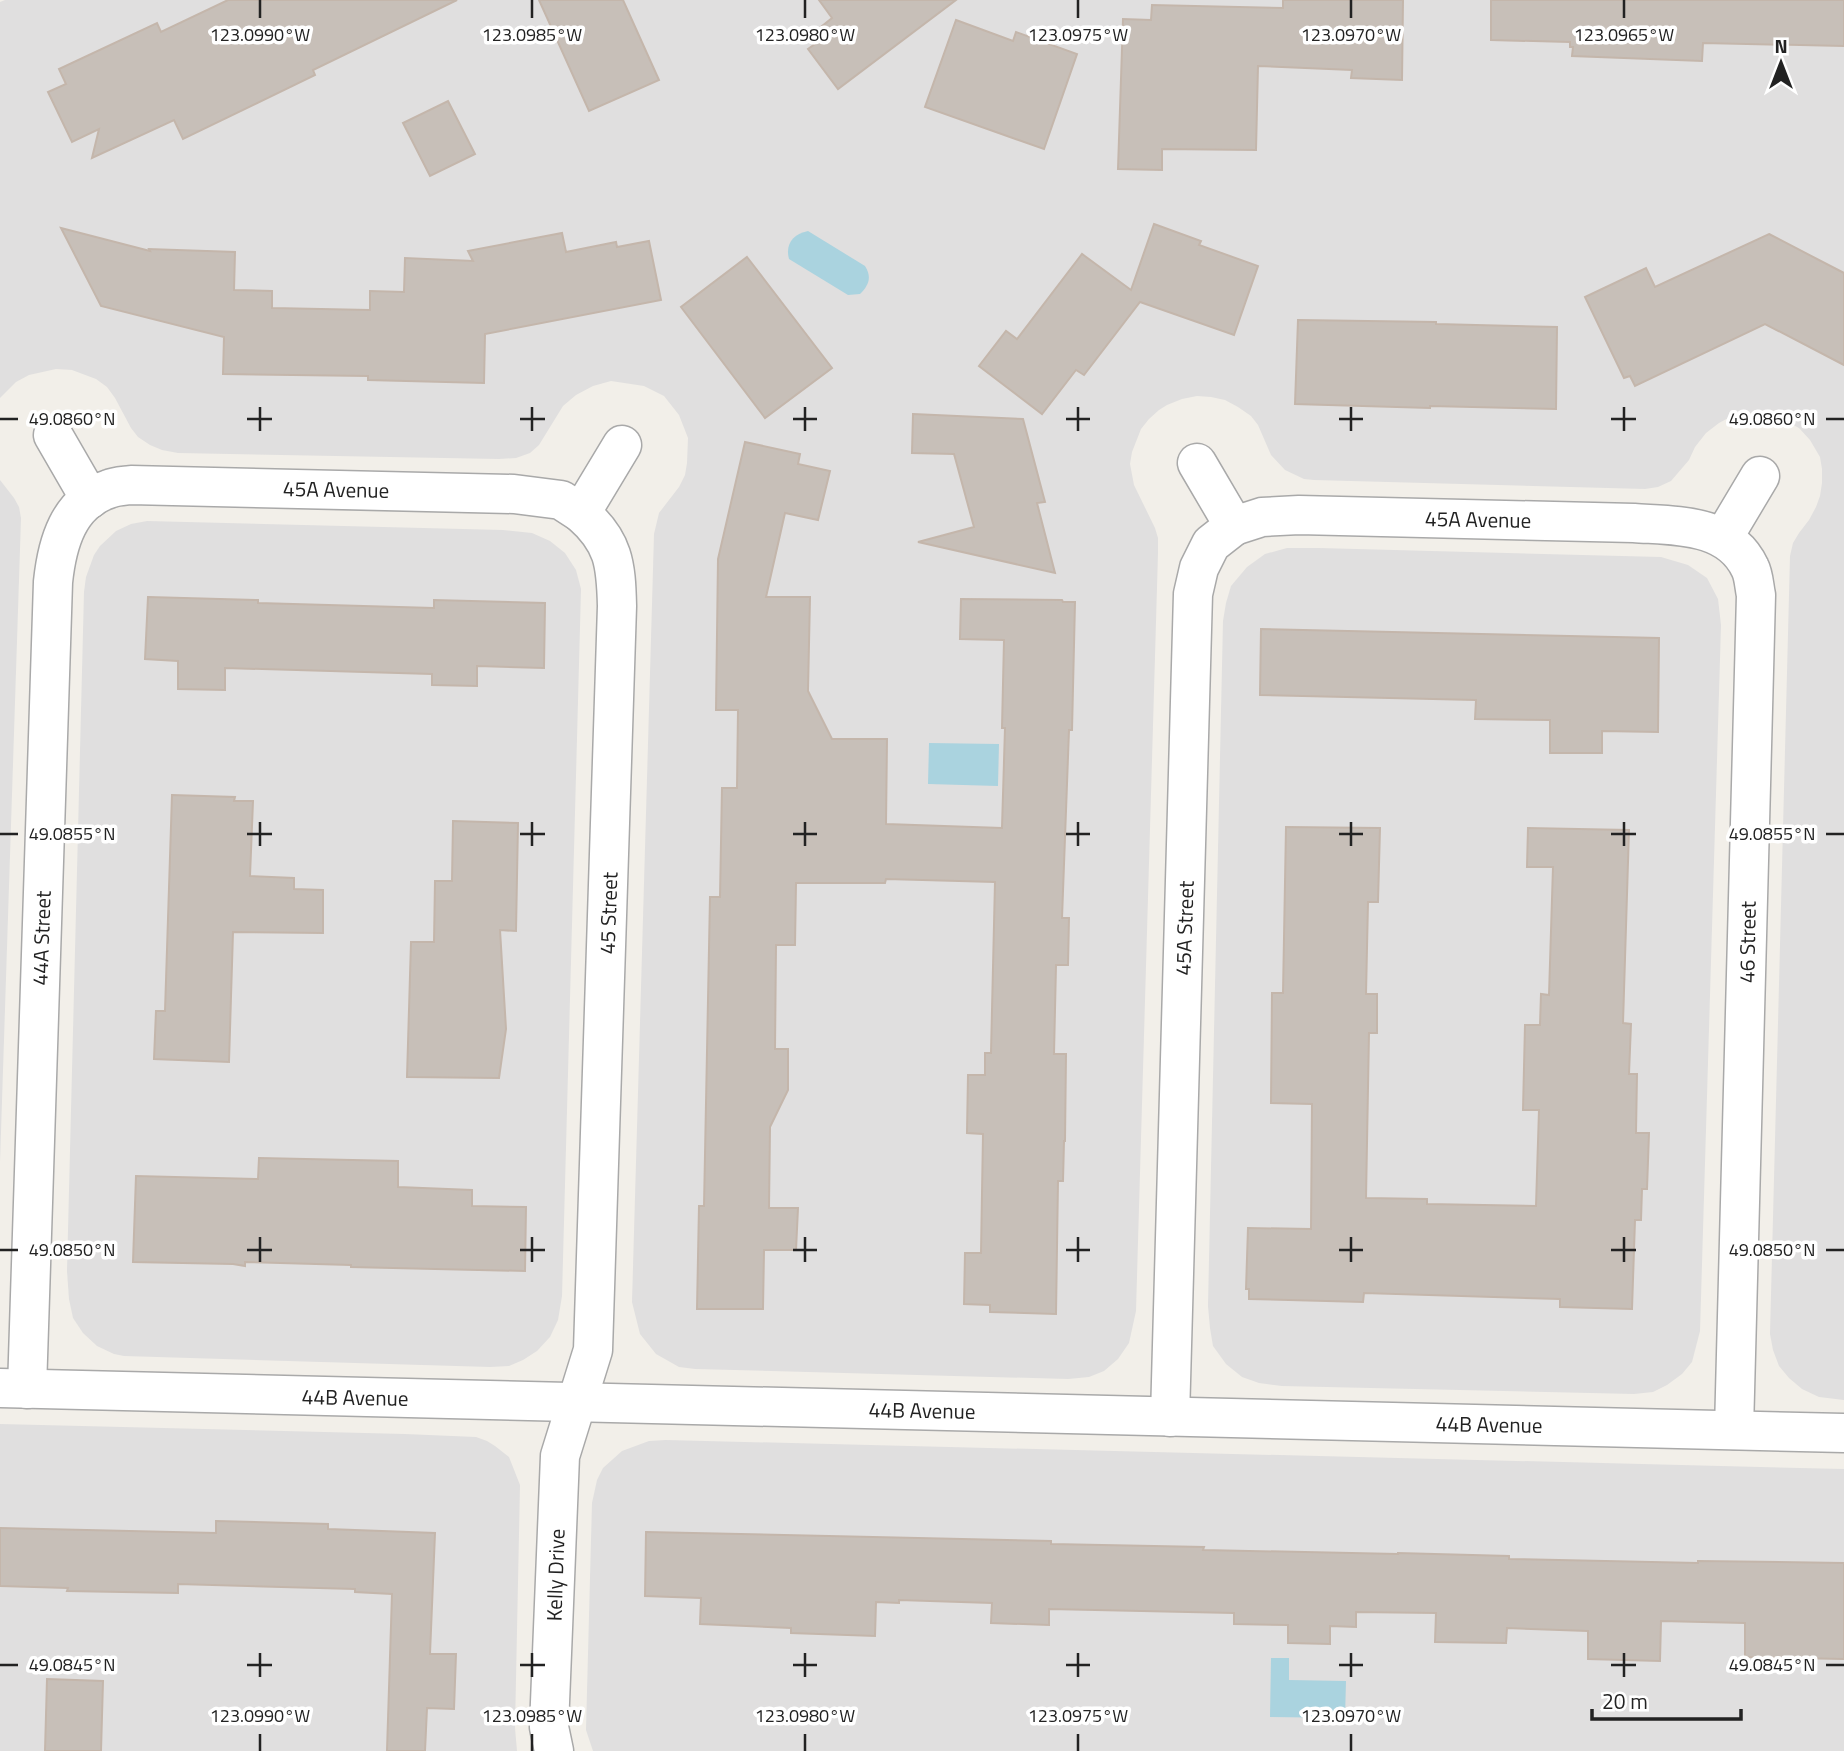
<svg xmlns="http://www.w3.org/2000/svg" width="1844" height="1751" font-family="'Titillium Web',sans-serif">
	<rect width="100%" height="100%" fill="#f2efe9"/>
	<g fill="#e0dfdf">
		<path d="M 5,0 L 1844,0 L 1844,1400 L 1819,1397 L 1802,1389 L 1789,1378 L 1779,1366 L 1773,1350 L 1770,1334 L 1790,556 L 1793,543 L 1799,533 L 1809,520 L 1816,507 L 1820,496 L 1822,483 L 1822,469 L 1820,457 L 1810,440 L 1799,428 L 1774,415 L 1757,412 L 1732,416 L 1719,423 L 1706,433 L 1695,447 L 1689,460 L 1671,481 L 1658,487 L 1645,489 L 1314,480 L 1304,479 L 1285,470 L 1271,455 L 1258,425 L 1251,416 L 1238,407 L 1225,400 L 1211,397 L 1197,396 L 1182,399 L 1167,405 L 1159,410 L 1149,419 L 1141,429 L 1132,452 L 1130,464 L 1134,485 L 1155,528 L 1158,538 L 1158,553 L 1136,1311 L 1129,1343 L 1118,1359 L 1104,1371 L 1089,1377 L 1068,1379 L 695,1369 L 679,1367 L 656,1354 L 640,1334 L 632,1302 L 654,534 L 659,513 L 679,487 L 685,475 L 687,463 L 688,438 L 679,415 L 664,396 L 644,386 L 611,381 L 593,386 L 576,395 L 563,406 L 539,445 L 530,453 L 516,458 L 499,459 L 178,453 L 162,450 L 150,445 L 138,437 L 131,428 L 115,398 L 107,387 L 96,379 L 72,370 L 56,369 L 29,375 L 16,382 L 0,398 L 0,2 Z"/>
		<path d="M 0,480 L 14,498 L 19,507 L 21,518 L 0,1162 Z"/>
		<path d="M 147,521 L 503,530 L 532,533 L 550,541 L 565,553 L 576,570 L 581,589 L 562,1296 L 558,1320 L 550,1337 L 537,1351 L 523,1360 L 509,1366 L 490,1367 L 124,1356 L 114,1354 L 97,1346 L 83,1333 L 73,1318 L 69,1299 L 67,1271 L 84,592 L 86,577 L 94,555 L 100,546 L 116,531 L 131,524 Z"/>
		<path d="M 1287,548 L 1319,548 L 1661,557 L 1688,565 L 1707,578 L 1718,599 L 1721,625 L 1700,1331 L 1692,1362 L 1682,1374 L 1667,1385 L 1653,1392 L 1634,1394 L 1282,1386 L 1259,1383 L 1242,1377 L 1226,1364 L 1213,1346 L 1210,1328 L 1208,1306 L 1223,621 L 1226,603 L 1231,586 L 1247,567 L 1265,554 Z"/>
		<path d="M 0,1424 L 405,1434 L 476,1437 L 487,1441 L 495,1446 L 509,1457 L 520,1485 L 515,1728 L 517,1751 L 0,1751 Z"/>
		<path d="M 666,1440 L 1844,1469 L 1844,1751 L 593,1751 L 586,1730 L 592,1503 L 597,1480 L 603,1468 L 622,1451 L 649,1441 Z"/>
	</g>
	<g fill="#aad3df">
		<path d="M 808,231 L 865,266 C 872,277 869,285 860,294 L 848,295 L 789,259 C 785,244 793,234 808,231 Z"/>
		<path d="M 929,743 L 999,744 L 998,786 L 928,784 Z"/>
		<path d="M 1271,1658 L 1289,1658 L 1289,1680 L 1346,1681 L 1345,1718 L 1270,1717 Z"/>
	</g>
	<g fill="#c7bfb8" stroke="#c4b6ab" stroke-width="2">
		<path d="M 228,0 L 457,0 L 313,70 L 315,75 L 183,139 L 174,120 L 92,158 L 99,129 L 72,142 L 48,92 L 66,84 L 59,69 L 157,23 L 161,32 Z"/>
		<path d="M 539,0 L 623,0 L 659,80 L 589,111 Z"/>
		<path d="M 819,0 L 956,0 L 838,89 L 808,49 L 822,39 L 816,31 L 832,18 Z"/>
		<path d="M 1283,0 L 1403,0 L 1402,80 L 1351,78 L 1352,70 L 1258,66 L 1256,150 L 1162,149 L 1162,170 L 1118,169 L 1123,19 L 1151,20 L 1152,5 L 1283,8 Z"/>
		<path d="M 1491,0 L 1844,0 L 1844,46 L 1703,43 L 1702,61 L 1572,56 L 1573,47 L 1570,47 L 1570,42 L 1491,40 Z"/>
		<path d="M 956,20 L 1013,41 L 1016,32 L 1077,54 L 1044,149 L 925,107 Z"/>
		<path d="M 448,101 L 475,154 L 430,176 L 403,123 Z"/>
		<path d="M 1154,224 L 1201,241 L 1199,245 L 1258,266 L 1234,335 L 1140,302 L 1084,375 L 1076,370 L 1042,414 L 979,366 L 1006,331 L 1017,339 L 1082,254 L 1131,290 Z"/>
		<path d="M 61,228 L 150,251 L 149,249 L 235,252 L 234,290 L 272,291 L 272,308 L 370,310 L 370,291 L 404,292 L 405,258 L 473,261 L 468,251 L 562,233 L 566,252 L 616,242 L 617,247 L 649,241 L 661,300 L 485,334 L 484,383 L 368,380 L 368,376 L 223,374 L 224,337 L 101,306 Z"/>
		<path d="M 1769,234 L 1844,273 L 1844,365 L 1765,324 L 1635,386 L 1630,376 L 1624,378 L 1585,297 L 1646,268 L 1655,287 Z"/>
		<path d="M 747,257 L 832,368 L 765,418 L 681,307 Z"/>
		<path d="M 1298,320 L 1436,322 L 1436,324 L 1557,327 L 1556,409 L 1430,406 L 1430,408 L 1295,404 Z"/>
		<path d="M 913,414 L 1023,419 L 1045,502 L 1037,503 L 1055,573 L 918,542 L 974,527 L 954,454 L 912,453 Z"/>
		<path d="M 745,442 L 800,454 L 798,464 L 830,471 L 818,520 L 785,513 L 766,597 L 810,597 L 808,691 L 832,739 L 887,739 L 886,824 L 1002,828 L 1005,728 L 1002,728 L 1004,640 L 960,639 L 961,599 L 1062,600 L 1063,602 L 1075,602 L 1072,730 L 1069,730 L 1062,918 L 1069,918 L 1068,965 L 1056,965 L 1054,1054 L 1066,1054 L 1065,1141 L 1064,1141 L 1063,1181 L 1058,1181 L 1056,1314 L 990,1312 L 990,1305 L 964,1304 L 965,1253 L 981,1253 L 983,1134 L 967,1133 L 968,1075 L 985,1075 L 985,1053 L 991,1053 L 995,882 L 886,879 L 885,883 L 796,883 L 795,945 L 776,945 L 775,1049 L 788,1049 L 788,1090 L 770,1127 L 769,1208 L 798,1208 L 796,1250 L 764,1250 L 763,1309 L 697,1309 L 699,1206 L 704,1206 L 710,897 L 720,897 L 722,788 L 737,788 L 738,710 L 716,710 L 718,559 Z"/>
		<path d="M 148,597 L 258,600 L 258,603 L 434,608 L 434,600 L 545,603 L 544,668 L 477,666 L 477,686 L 432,685 L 432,674 L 225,668 L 225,690 L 178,689 L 178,661 L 145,659 Z"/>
		<path d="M 1261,629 L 1659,638 L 1658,732 L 1602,731 L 1602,753 L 1550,753 L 1550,720 L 1475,719 L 1476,700 L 1260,695 Z"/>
		<path d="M 172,795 L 235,797 L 234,801 L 253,801 L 250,876 L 294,878 L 294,889 L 323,890 L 323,933 L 233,932 L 229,1062 L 154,1059 L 156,1011 L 165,1011 Z"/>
		<path d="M 453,821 L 518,823 L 516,931 L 500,930 L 506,1029 L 499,1078 L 407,1077 L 411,942 L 434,942 L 435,881 L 452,881 Z"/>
		<path d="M 1286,827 L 1380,828 L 1378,902 L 1368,902 L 1366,994 L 1377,994 L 1377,1033 L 1369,1033 L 1366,1198 L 1427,1199 L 1427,1204 L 1536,1206 L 1539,1110 L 1523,1110 L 1525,1025 L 1540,1025 L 1541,994 L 1549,995 L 1553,867 L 1527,867 L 1528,828 L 1629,830 L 1623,1023 L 1631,1024 L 1629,1074 L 1637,1074 L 1636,1133 L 1649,1133 L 1647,1189 L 1642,1189 L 1641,1220 L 1635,1220 L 1632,1309 L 1560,1307 L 1560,1299 L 1364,1293 L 1363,1302 L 1249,1299 L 1249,1289 L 1246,1289 L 1248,1228 L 1311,1229 L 1312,1104 L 1271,1103 L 1272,993 L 1283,993 Z"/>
		<path d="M 259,1158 L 398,1161 L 398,1187 L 472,1190 L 472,1206 L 526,1207 L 525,1271 L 351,1267 L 351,1265 L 245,1262 L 245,1266 L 233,1264 L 133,1262 L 136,1176 L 258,1179 Z"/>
		<path d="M 216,1521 L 328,1524 L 328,1529 L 435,1533 L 430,1654 L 456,1654 L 454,1709 L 427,1708 L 425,1751 L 387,1751 L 392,1594 L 355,1592 L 355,1589 L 178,1584 L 178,1593 L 67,1591 L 68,1588 L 0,1586 L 0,1528 L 216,1533 Z"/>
		<path d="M 646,1532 L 1051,1541 L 1051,1544 L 1204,1547 L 1203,1550 L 1398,1554 L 1398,1553 L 1509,1556 L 1509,1559 L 1698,1563 L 1698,1561 L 1844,1563 L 1844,1659 L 1745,1657 L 1745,1623 L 1661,1621 L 1660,1661 L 1588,1659 L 1588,1631 L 1507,1628 L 1506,1643 L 1435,1642 L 1436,1613 L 1356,1612 L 1356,1627 L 1330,1626 L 1330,1644 L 1288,1643 L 1288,1625 L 1234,1624 L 1234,1613 L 1049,1609 L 1049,1625 L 991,1623 L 992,1603 L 899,1600 L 899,1603 L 876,1602 L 875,1636 L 791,1633 L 791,1628 L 700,1624 L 701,1598 L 645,1596 Z"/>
		<path d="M 47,1679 L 103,1681 L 101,1751 L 45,1751 Z"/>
	</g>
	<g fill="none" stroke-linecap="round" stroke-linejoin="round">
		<g stroke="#a9a9a9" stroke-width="41">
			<g id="minor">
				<path d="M 53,435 L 90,499"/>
				<path d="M 1234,526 L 1262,517 L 1299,515 L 1634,523 C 1676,526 1729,523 1750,568 C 1754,576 1754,586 1756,595 L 1734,1430"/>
				<path d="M 1723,538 L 1760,476"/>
				<path d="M 0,1388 L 1844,1433"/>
				<path d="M 27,1389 L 53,582 C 57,544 68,502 109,489 C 116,486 124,486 131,485 L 514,494 L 561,500 L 581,513"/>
				<path d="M 1170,1417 L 1193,594 L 1199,568 L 1211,544 L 1234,526 L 1197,463"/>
				<path d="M 554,1751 L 549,1727 L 560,1456 L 593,1350 L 617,606 C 616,564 614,542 581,513 L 622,445"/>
			</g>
		</g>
		<use href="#minor" stroke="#fff" stroke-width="38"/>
	</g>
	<path fill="none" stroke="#222" stroke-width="2.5" d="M 260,0 L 260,18M 532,0 L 532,18M 805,0 L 805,18M 1078,0 L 1078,18M 1351,0 L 1351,18M 1624,0 L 1624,18M 260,407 L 260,431M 532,407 L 532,431M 805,407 L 805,431M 1078,407 L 1078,431M 1351,407 L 1351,431M 1624,407 L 1624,431M 0,419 L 18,419M 247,419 L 272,419M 520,419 L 545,419M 793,419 L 817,419M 1066,419 L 1090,419M 1339,419 L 1363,419M 1611,419 L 1636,419M 1826,419 L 1844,419M 260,822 L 260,846M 532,822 L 532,846M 805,822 L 805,846M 1078,822 L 1078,846M 1351,822 L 1351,846M 1624,822 L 1624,846M 0,834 L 18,834M 247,834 L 272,834M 520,834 L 545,834M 793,834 L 817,834M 1066,834 L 1090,834M 1339,834 L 1363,834M 1611,834 L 1636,834M 1826,834 L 1844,834M 260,1237 L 260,1262M 532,1237 L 532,1262M 805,1237 L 805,1262M 1078,1237 L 1078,1262M 1351,1237 L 1351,1262M 1624,1237 L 1624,1262M 0,1250 L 18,1250M 247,1250 L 272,1250M 520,1250 L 545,1250M 793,1250 L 817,1250M 1066,1250 L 1090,1250M 1339,1250 L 1363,1250M 1611,1250 L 1636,1250M 1826,1250 L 1844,1250M 260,1653 L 260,1677M 532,1653 L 532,1677M 805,1653 L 805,1677M 1078,1653 L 1078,1677M 1351,1653 L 1351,1677M 1624,1653 L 1624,1677M 0,1665 L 18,1665M 247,1665 L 272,1665M 520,1665 L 545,1665M 793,1665 L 817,1665M 1066,1665 L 1090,1665M 1339,1665 L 1363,1665M 1611,1665 L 1636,1665M 1826,1665 L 1844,1665M 260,1734 L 260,1751M 532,1734 L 532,1751M 805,1734 L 805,1751M 1078,1734 L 1078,1751M 1351,1734 L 1351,1751"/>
	<g text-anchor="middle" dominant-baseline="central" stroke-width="7" stroke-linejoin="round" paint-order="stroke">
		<g font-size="21" fill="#222" stroke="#fff">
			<text transform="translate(336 489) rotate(1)">45A Avenue</text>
			<text transform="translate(1478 519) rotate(1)">45A Avenue</text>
			<text transform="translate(608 913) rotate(-88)">45 Street</text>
			<text transform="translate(1184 928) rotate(-88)">45A Street</text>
			<text transform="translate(41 938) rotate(-88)">44A Street</text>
			<text transform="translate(1747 942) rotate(-89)">46 Street</text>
			<text transform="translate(355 1397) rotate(1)">44B Avenue</text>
			<text transform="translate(922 1410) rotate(1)">44B Avenue</text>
			<text transform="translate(1489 1424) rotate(1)">44B Avenue</text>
			<text transform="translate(555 1575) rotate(-88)">Kelly Drive</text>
		</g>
	</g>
	<g font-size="18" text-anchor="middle" fill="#222" stroke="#fff" stroke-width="7" stroke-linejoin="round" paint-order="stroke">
		<text x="260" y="41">123.0990°W</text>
		<text x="532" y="41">123.0985°W</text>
		<text x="805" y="41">123.0980°W</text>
		<text x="1078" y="41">123.0975°W</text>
		<text x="1351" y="41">123.0970°W</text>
		<text x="1624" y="41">123.0965°W</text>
		<text x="72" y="425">49.0860°N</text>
		<text x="1772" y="425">49.0860°N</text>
		<text x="72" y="840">49.0855°N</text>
		<text x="1772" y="840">49.0855°N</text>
		<text x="72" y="1256">49.0850°N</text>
		<text x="1772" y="1256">49.0850°N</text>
		<text x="72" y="1671">49.0845°N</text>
		<text x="1772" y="1671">49.0845°N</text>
		<text x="260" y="1722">123.0990°W</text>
		<text x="532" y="1722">123.0985°W</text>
		<text x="805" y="1722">123.0980°W</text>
		<text x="1078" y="1722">123.0975°W</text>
		<text x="1351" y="1722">123.0970°W</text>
	</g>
	<g transform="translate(1781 63)" stroke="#ffffff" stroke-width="5" paint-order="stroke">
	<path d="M0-5L12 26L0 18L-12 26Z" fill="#222222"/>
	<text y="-10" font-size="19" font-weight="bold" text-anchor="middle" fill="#222222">N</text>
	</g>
	<path d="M1592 1709v10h149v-10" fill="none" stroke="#222222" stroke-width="3.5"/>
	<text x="1602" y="1709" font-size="21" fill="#222222" stroke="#ffffff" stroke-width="5" paint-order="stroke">20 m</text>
</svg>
